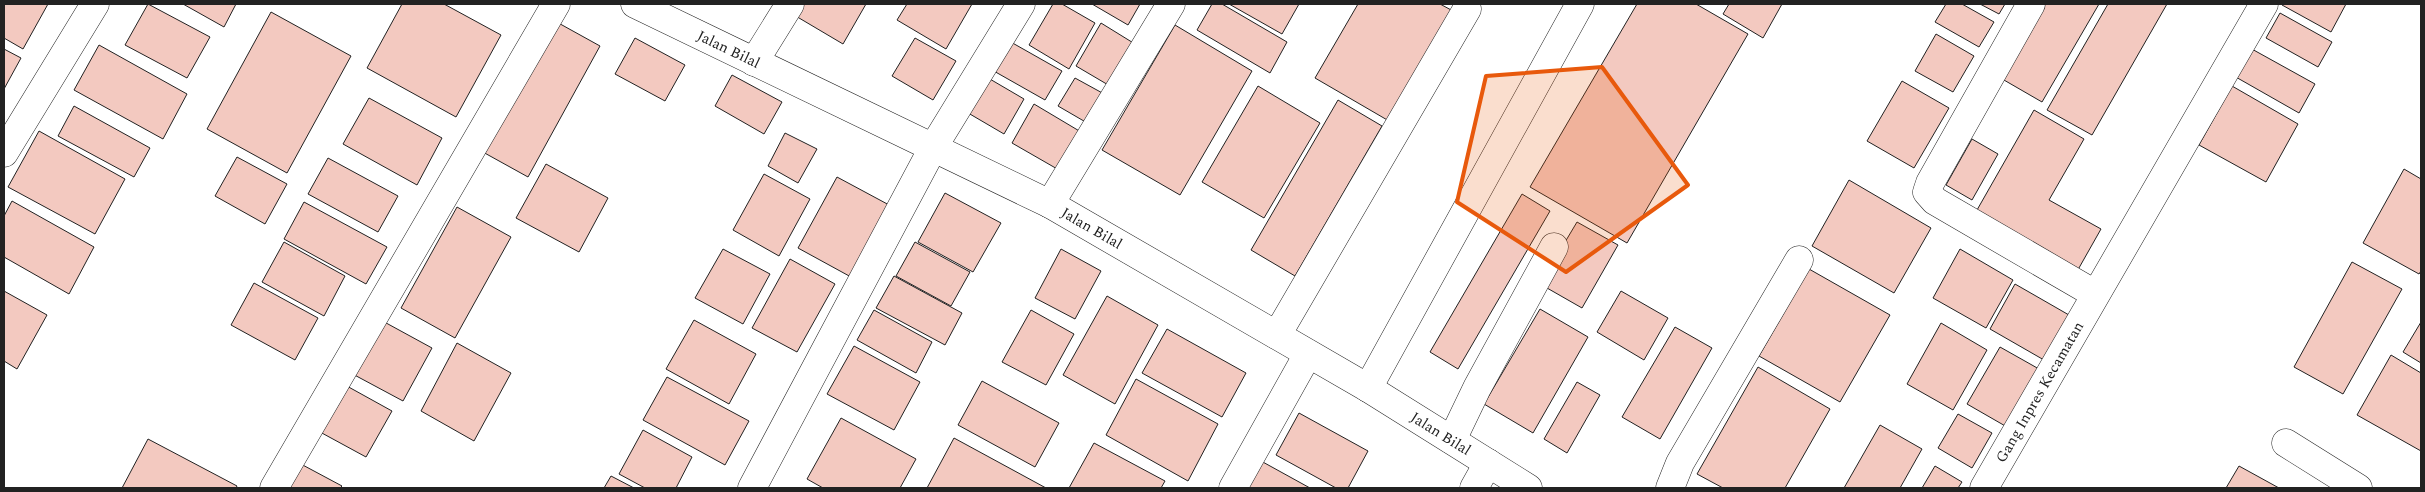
<svg xmlns="http://www.w3.org/2000/svg" width="2425" height="492" font-family="Spectral,serif">
	<rect width="100%" height="100%" fill="#fff"/>
	<g fill="#f3c9c0" stroke="#222">
		<path d="M 4,4 L 48,4 L 23,49 L 4,38 Z"/>
		<path d="M 148,4 L 210,37 L 187,78 L 125,45 Z"/>
		<path d="M 183,4 L 236,4 L 224,27 Z"/>
		<path d="M 402,4 L 444,4 L 501,35 L 456,117 L 367,68 Z"/>
		<path d="M 801,4 L 866,4 L 843,44 L 794,15 Z"/>
		<path d="M 907,4 L 972,4 L 946,49 L 897,20 Z"/>
		<path d="M 1053,4 L 1062,4 L 1095,23 L 1069,69 L 1029,45 Z"/>
		<path d="M 1092,4 L 1140,4 L 1128,25 Z"/>
		<path d="M 1212,4 L 1222,4 L 1287,42 L 1270,73 L 1197,30 Z"/>
		<path d="M 1229,4 L 1299,4 L 1282,34 Z"/>
		<path d="M 1358,4 L 1440,4 L 1453,11 L 1389,121 L 1315,78 Z"/>
		<path d="M 1637,4 L 1696,4 L 1748,34 L 1627,243 L 1530,187 Z"/>
		<path d="M 1729,4 L 1782,4 L 1763,38 L 1723,14 Z"/>
		<path d="M 1946,4 L 1962,4 L 1994,22 L 1979,47 L 1935,22 Z"/>
		<path d="M 1980,4 L 2005,4 L 1999,14 Z"/>
		<path d="M 2038,4 L 2099,4 L 2042,102 L 1997,76 Z"/>
		<path d="M 2108,4 L 2167,4 L 2092,135 L 2047,110 Z"/>
		<path d="M 2282,4 L 2346,4 L 2331,32 L 2282,5 Z"/>
		<path d="M 271,12 L 351,56 L 287,173 L 207,129 Z"/>
		<path d="M 2280,13 L 2332,42 L 2318,67 L 2266,38 Z"/>
		<path d="M 553,20 L 600,46 L 528,177 L 481,151 Z"/>
		<path d="M 1101,23 L 1135,44 L 1110,86 L 1076,66 Z"/>
		<path d="M 1175,25 L 1252,71 L 1180,195 L 1102,150 Z"/>
		<path d="M 1936,34 L 1974,56 L 1953,92 L 1915,71 Z"/>
		<path d="M 635,38 L 685,65 L 665,101 L 615,74 Z"/>
		<path d="M 915,38 L 956,61 L 933,100 L 892,76 Z"/>
		<path d="M 1009,41 L 1062,71 L 1045,100 L 992,70 Z"/>
		<path d="M 99,45 L 187,94 L 163,139 L 74,90 Z"/>
		<path d="M 2250,48 L 2315,84 L 2299,113 L 2234,76 Z"/>
		<path d="M 4,49 L 21,58 L 4,89 Z"/>
		<path d="M 732,75 L 782,102 L 764,134 L 715,106 Z"/>
		<path d="M 983,75 L 1024,99 L 1004,134 L 963,110 Z"/>
		<path d="M 1075,78 L 1106,95 L 1089,124 L 1058,106 Z"/>
		<path d="M 1902,81 L 1949,108 L 1914,168 L 1867,141 Z"/>
		<path d="M 1258,86 L 1320,123 L 1264,218 L 1202,182 Z"/>
		<path d="M 2232,86 L 2298,124 L 2266,182 L 2199,145 Z"/>
		<path d="M 369,98 L 442,138 L 417,185 L 343,144 Z"/>
		<path d="M 1338,100 L 1382,126 L 1295,276 L 1251,250 Z"/>
		<path d="M 1034,104 L 1081,132 L 1059,170 L 1012,143 Z"/>
		<path d="M 74,106 L 150,148 L 134,177 L 58,136 Z"/>
		<path d="M 2034,110 L 2084,139 L 2049,200 L 2101,229 L 2075,275 L 1973,217 Z"/>
		<path d="M 39,131 L 125,179 L 95,234 L 8,187 Z"/>
		<path d="M 785,133 L 817,149 L 798,183 L 768,166 Z"/>
		<path d="M 1972,139 L 1998,154 L 1972,200 L 1946,185 Z"/>
		<path d="M 237,157 L 287,184 L 265,224 L 215,196 Z"/>
		<path d="M 328,158 L 398,196 L 378,232 L 308,194 Z"/>
		<path d="M 546,164 L 608,198 L 579,252 L 516,218 Z"/>
		<path d="M 2404,169 L 2421,179 L 2421,271 L 2419,274 L 2363,243 Z"/>
		<path d="M 764,174 L 810,199 L 779,256 L 733,230 Z"/>
		<path d="M 837,177 L 891,206 L 851,277 L 798,248 Z"/>
		<path d="M 1849,180 L 1931,228 L 1894,293 L 1812,246 Z"/>
		<path d="M 945,193 L 1001,223 L 973,272 L 918,242 Z"/>
		<path d="M 1522,194 L 1550,211 L 1458,369 L 1430,352 Z"/>
		<path d="M 12,201 L 94,247 L 69,294 L 4,257 L 4,216 Z"/>
		<path d="M 304,202 L 387,247 L 366,284 L 284,239 Z"/>
		<path d="M 457,207 L 511,237 L 455,338 L 401,308 Z"/>
		<path d="M 1577,222 L 1618,245 L 1582,308 L 1540,284 Z"/>
		<path d="M 284,242 L 345,276 L 324,316 L 262,282 Z"/>
		<path d="M 915,242 L 970,272 L 951,306 L 896,276 Z"/>
		<path d="M 723,249 L 770,274 L 743,324 L 695,298 Z"/>
		<path d="M 1061,249 L 1101,271 L 1075,319 L 1035,298 Z"/>
		<path d="M 1960,249 L 2013,280 L 1986,328 L 1933,298 Z"/>
		<path d="M 790,259 L 835,284 L 797,352 L 752,328 Z"/>
		<path d="M 2352,262 L 2402,289 L 2343,394 L 2294,367 Z"/>
		<path d="M 1809,269 L 1890,315 L 1840,402 L 1759,356 Z"/>
		<path d="M 894,276 L 962,313 L 945,345 L 876,308 Z"/>
		<path d="M 254,283 L 318,318 L 295,360 L 231,325 Z"/>
		<path d="M 2015,284 L 2069,315 L 2044,360 L 1990,329 Z"/>
		<path d="M 4,291 L 47,315 L 17,369 L 4,361 Z"/>
		<path d="M 1621,291 L 1668,318 L 1644,360 L 1597,332 Z"/>
		<path d="M 1107,296 L 1158,325 L 1115,404 L 1063,375 Z"/>
		<path d="M 1540,309 L 1588,337 L 1533,433 L 1484,404 Z"/>
		<path d="M 874,310 L 932,342 L 916,373 L 857,340 Z"/>
		<path d="M 1031,310 L 1074,334 L 1046,385 L 1002,362 Z"/>
		<path d="M 377,318 L 432,348 L 403,401 L 347,371 Z"/>
		<path d="M 694,320 L 756,354 L 729,404 L 666,369 Z"/>
		<path d="M 2421,322 L 2421,363 L 2403,352 Z"/>
		<path d="M 1941,323 L 1987,350 L 1953,410 L 1907,384 Z"/>
		<path d="M 1675,327 L 1712,348 L 1660,439 L 1622,417 Z"/>
		<path d="M 1167,329 L 1246,373 L 1222,417 L 1142,373 Z"/>
		<path d="M 457,343 L 511,373 L 474,441 L 421,411 Z"/>
		<path d="M 854,346 L 920,382 L 894,430 L 827,394 Z"/>
		<path d="M 2000,347 L 2039,369 L 2007,427 L 1967,404 Z"/>
		<path d="M 2391,355 L 2421,373 L 2421,451 L 2357,415 Z"/>
		<path d="M 1758,367 L 1830,409 L 1785,488 L 1723,488 L 1697,474 Z"/>
		<path d="M 667,377 L 749,421 L 725,465 L 643,420 Z"/>
		<path d="M 1136,379 L 1218,424 L 1188,481 L 1106,435 Z"/>
		<path d="M 982,381 L 1059,423 L 1035,467 L 958,425 Z"/>
		<path d="M 1577,382 L 1600,395 L 1567,453 L 1544,439 Z"/>
		<path d="M 345,385 L 392,411 L 366,457 L 320,432 Z"/>
		<path d="M 1299,413 L 1368,451 L 1348,488 L 1336,488 L 1276,455 Z"/>
		<path d="M 1958,414 L 1992,433 L 1972,468 L 1938,448 Z"/>
		<path d="M 841,418 L 916,459 L 900,488 L 823,488 L 807,479 Z"/>
		<path d="M 1880,425 L 1922,449 L 1900,488 L 1844,488 Z"/>
		<path d="M 643,430 L 692,457 L 676,488 L 645,488 L 619,474 Z"/>
		<path d="M 954,438 L 1046,488 L 927,488 Z"/>
		<path d="M 148,439 L 237,486 L 236,488 L 122,488 Z"/>
		<path d="M 1094,443 L 1165,481 L 1161,488 L 1069,488 Z"/>
		<path d="M 1261,461 L 1310,488 L 1246,488 Z"/>
		<path d="M 299,463 L 342,486 L 340,488 L 286,488 Z"/>
		<path d="M 1935,466 L 1962,482 L 1958,488 L 1922,488 Z"/>
		<path d="M 2239,466 L 2279,488 L 2226,488 Z"/>
		<path d="M 611,476 L 634,488 L 604,488 Z"/>
	</g>
	<g fill="none" stroke-linecap="round" stroke-linejoin="round">
		<g stroke="#222" stroke-width="29">
			<g id="minor">
				<path d="M 2031,4 L 1930,183 L 1927,192 L 1935,201 L 2095,294"/>
				<path d="M 754,62 L 790,4"/>
				<path d="M 4,153 L 95,4"/>
				<path d="M 1050,204 L 1171,4"/>
				<path d="M 1277,335 L 1467,9"/>
				<path d="M 1368,388 L 1580,4"/>
				<path d="M 1452,440 L 1477,388 L 1554,247"/>
				<path d="M 2286,443 L 2358,488"/>
				<path d="M 274,488 L 556,4"/>
				<path d="M 752,488 L 934,146 L 1021,4"/>
				<path d="M 1233,488 L 1308,354"/>
				<path d="M 1474,488 L 1488,463"/>
				<path d="M 1670,488 L 1680,463 L 1799,260"/>
				<path id="s1" d="M 1984,488 L 2264,4"/>
			</g>
		</g>
		<g stroke="#222" stroke-width="29">
			<g id="major">
				<path id="s2" d="M 635,4 L 1050,204 L 1368,388 L 1528,488"/>
			</g>
		</g>
		<use href="#minor" stroke="#fff" stroke-width="28"/>
		<use href="#major" stroke="#fff" stroke-width="28"/>
	</g>
	<path fill="#e8590c" fill-opacity="0.2" stroke="#e8590c" stroke-width="4" stroke-linejoin="round" d="M 1602,67 L 1688,185 L 1566,272 L 1457,202 L 1486,76 Z"/>
	<g text-anchor="middle" dominant-baseline="central" stroke-width="4" stroke-linejoin="round" paint-order="stroke">
		<g font-size="15" fill="#222" stroke="#fff">
			<text stroke="none"><textPath href="#s2" startOffset="104">Jalan Bilal</textPath></text>
			<text stroke="none"><textPath href="#s2" startOffset="509">Jalan Bilal</textPath></text>
			<text stroke="none"><textPath href="#s1" startOffset="111">Gang Inpres Kecamatan</textPath></text>
			<text stroke="none"><textPath href="#s2" startOffset="914">Jalan Bilal</textPath></text>
		</g>
	</g>
	<rect width="2425" height="492" fill="none" stroke="#222222" stroke-width="10"/>
</svg>
